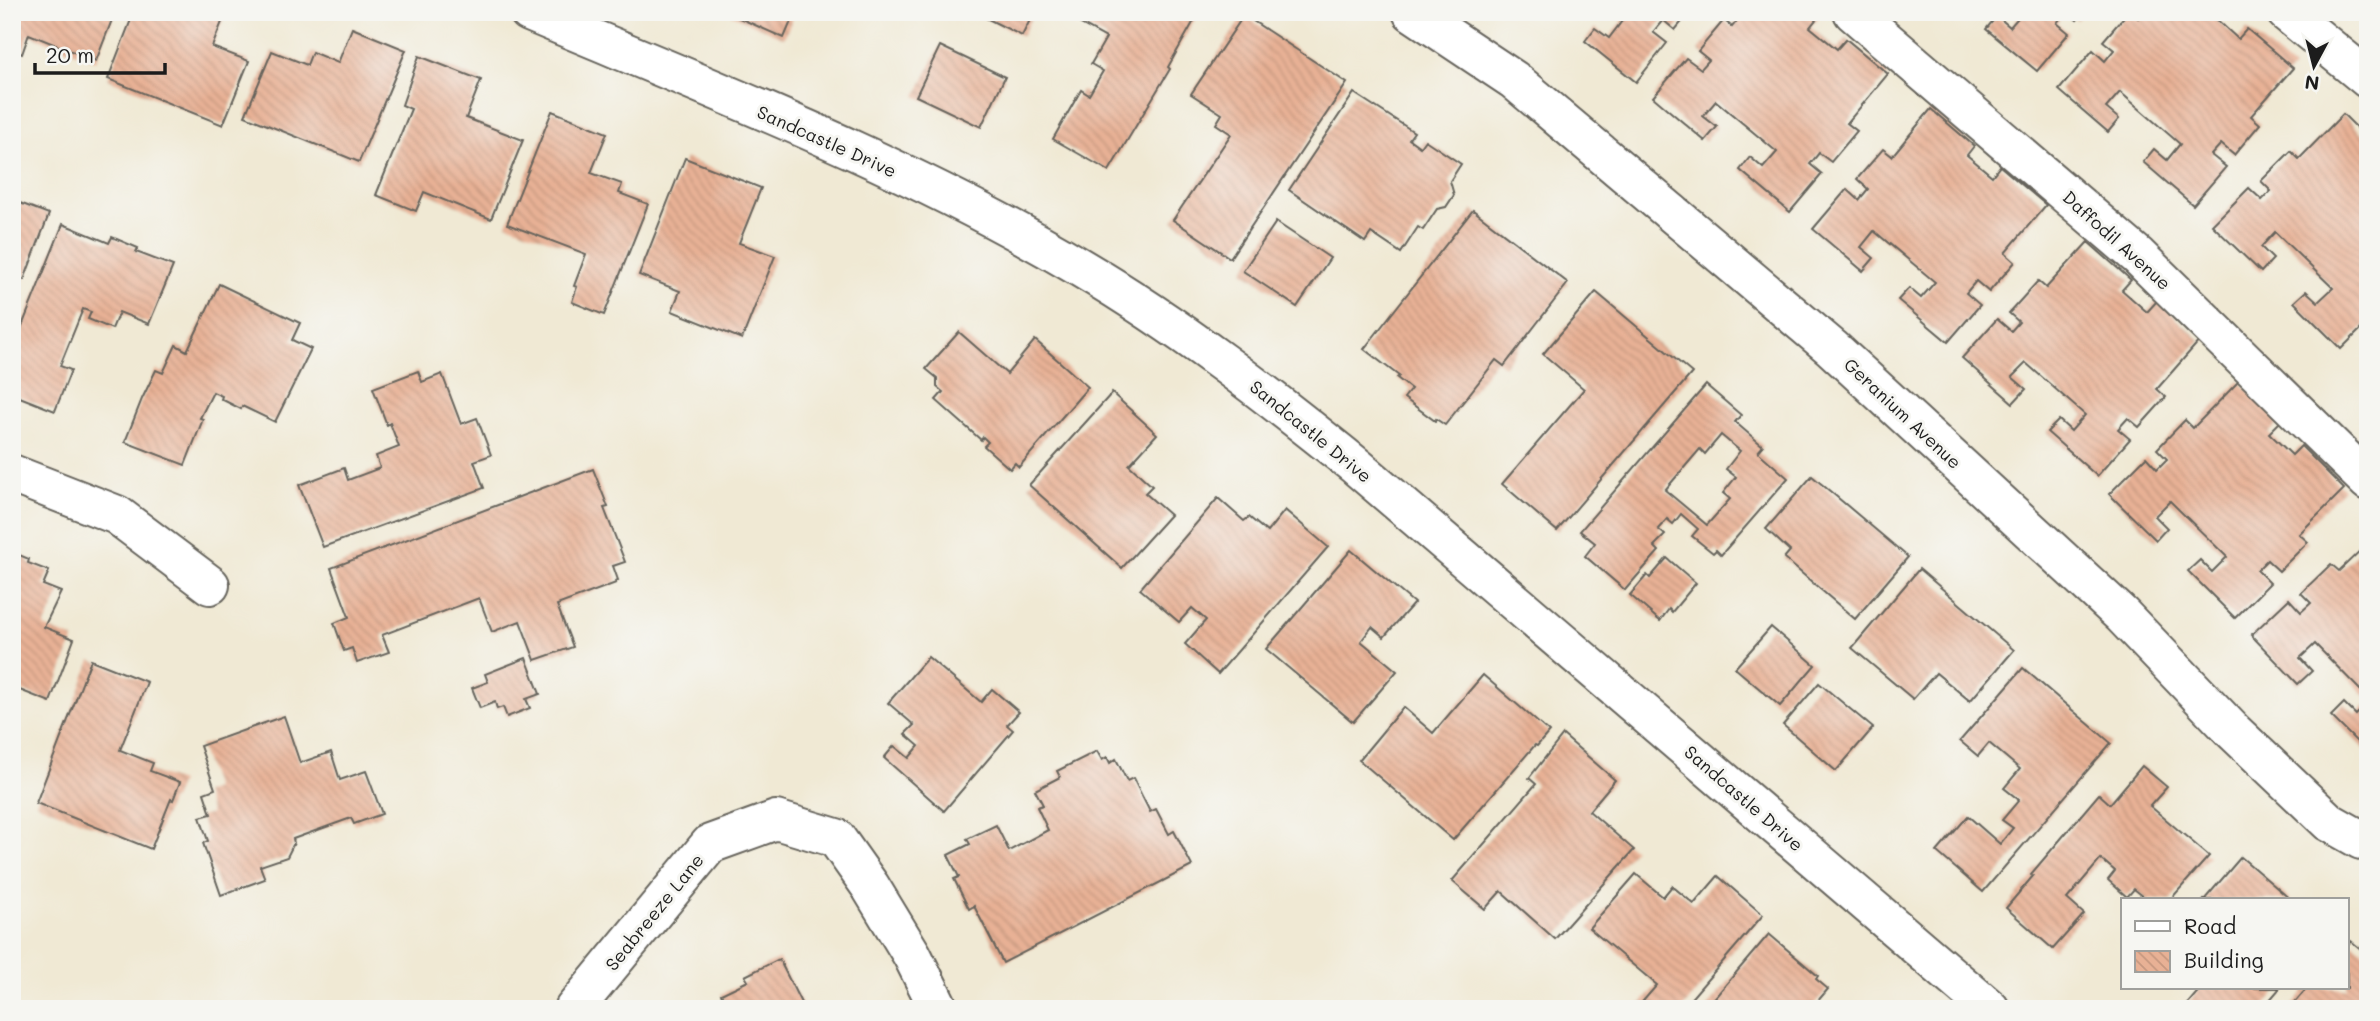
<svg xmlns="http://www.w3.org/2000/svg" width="2380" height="1021" font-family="Mali,sans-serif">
	<defs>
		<pattern id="building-back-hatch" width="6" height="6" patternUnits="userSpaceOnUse" patternTransform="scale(1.75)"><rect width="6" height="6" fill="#e8b195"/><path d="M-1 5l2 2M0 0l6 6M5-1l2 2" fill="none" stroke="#c69880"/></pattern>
	</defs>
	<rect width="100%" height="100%" fill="#f6f6f2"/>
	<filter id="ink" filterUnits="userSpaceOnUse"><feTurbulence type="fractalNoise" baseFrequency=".0143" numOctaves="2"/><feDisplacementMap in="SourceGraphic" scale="14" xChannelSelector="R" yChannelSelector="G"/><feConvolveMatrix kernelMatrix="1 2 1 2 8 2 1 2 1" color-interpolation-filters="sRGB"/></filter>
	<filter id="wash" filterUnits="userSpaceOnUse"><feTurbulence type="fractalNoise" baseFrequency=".00686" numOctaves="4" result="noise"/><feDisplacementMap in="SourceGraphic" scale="28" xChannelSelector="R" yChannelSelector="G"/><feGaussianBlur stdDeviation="1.57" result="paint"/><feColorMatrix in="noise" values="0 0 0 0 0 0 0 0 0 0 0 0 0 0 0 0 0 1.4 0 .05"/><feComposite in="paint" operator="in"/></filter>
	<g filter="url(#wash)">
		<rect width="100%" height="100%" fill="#f0e9d4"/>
		<g id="blocks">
			<g fill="url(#building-back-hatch)" fill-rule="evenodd">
				<path d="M 12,12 L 115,12 L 96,61 L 29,34 L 22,54 L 12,50 Z"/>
				<path d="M 134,12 L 226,12 L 212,47 L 249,61 L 223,125 L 108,79 Z"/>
				<path d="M 726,12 L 795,12 L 784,38 Z"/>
				<path d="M 974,12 L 1034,12 L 1022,36 Z"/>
				<path d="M 1064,12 L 1199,12 L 1168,67 L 1170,69 L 1109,171 L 1053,139 L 1081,90 L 1089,95 L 1103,71 L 1091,64 L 1106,38 L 1063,14 Z"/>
				<path d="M 1610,12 L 1690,12 L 1675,30 L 1663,20 L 1653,32 L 1667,43 L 1636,82 L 1585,41 L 1595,28 L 1609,38 L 1622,21 Z"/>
				<path d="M 1744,12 L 1814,12 L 1819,16 L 1810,27 L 1837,49 L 1846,39 L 1888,74 L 1847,123 L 1857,131 L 1831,162 L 1819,153 L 1810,164 L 1822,174 L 1790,212 L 1740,170 L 1750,157 L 1763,168 L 1777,152 L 1716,101 L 1703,116 L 1717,127 L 1705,141 L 1653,97 L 1686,58 L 1701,69 L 1709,60 L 1698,51 L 1724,20 L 1732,27 Z"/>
				<path d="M 2023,12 L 2065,12 L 2057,23 L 2069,33 L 2037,71 L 1986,29 L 1997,16 L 2010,27 Z"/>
				<path d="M 2067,12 L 2084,12 L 2077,20 Z"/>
				<path d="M 2128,12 L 2132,12 L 2138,18 L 2143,12 L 2218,12 L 2214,17 L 2238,39 L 2247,29 L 2293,68 L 2251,116 L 2260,124 L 2234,155 L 2221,144 L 2211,155 L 2226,167 L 2193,205 L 2143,162 L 2154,149 L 2167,160 L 2180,144 L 2120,92 L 2106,108 L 2119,119 L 2108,132 L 2059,90 L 2093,50 L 2105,61 L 2114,50 L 2103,41 Z"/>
				<path d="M 1244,15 L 1347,83 L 1230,258 L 1173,220 L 1231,134 L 1216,124 L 1222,114 L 1191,94 Z"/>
				<path d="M 352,28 L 406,50 L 359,162 L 245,116 L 272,51 L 307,65 L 312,52 L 338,63 Z"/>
				<path d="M 940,46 L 1005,77 L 981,127 L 916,96 Z"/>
				<path d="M 419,56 L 481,80 L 466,118 L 523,140 L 491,219 L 424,192 L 416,211 L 376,195 L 411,109 L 402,105 Z"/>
				<path d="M 1354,93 L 1414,132 L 1409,139 L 1420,147 L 1425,140 L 1461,164 L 1450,181 L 1454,195 L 1446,207 L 1437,209 L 1423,230 L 1418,227 L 1401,253 L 1371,233 L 1365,242 L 1289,190 Z"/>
				<path d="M 1931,109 L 1974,146 L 1967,155 L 1992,176 L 2000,166 L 2046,205 L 2005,253 L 2015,262 L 1989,292 L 1976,281 L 1966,293 L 1980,305 L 1948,342 L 1898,300 L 1909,288 L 1921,298 L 1935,282 L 1874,231 L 1861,247 L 1874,258 L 1863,271 L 1813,229 L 1847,189 L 1859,200 L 1868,189 L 1857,179 L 1883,149 L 1892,156 Z"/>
				<path d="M 552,111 L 607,133 L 591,173 L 622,184 L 619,193 L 648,204 L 604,315 L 572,302 L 577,287 L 574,286 L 586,254 L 507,224 Z"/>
				<path d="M 2343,114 L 2368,139 L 2368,299 L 2365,302 L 2368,306 L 2368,322 L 2341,349 L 2294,302 L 2306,291 L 2318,302 L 2333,288 L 2275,232 L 2261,247 L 2273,259 L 2261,272 L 2212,225 L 2249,188 L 2262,200 L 2271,191 L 2261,181 L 2291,151 L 2299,159 Z"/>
				<path d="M 685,158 L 761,188 L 739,243 L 775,256 L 742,339 L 672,311 L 680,291 L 639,275 Z"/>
				<path d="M 12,200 L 49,214 L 24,280 L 12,275 Z"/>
				<path d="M 1473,210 L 1568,283 L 1504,366 L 1496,360 L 1445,425 L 1436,419 L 1435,421 L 1404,398 L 1411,389 L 1397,378 L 1399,376 L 1364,349 Z"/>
				<path d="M 1276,222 L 1330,258 L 1297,307 L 1243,271 Z"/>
				<path d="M 63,224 L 109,243 L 112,237 L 138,248 L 136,252 L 173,266 L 149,324 L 119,312 L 112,329 L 88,319 L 91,312 L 83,309 L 60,366 L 71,370 L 55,411 L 12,394 L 12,351 Z"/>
				<path d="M 2088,242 L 2131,280 L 2122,290 L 2147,312 L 2157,301 L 2200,340 L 2157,389 L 2166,397 L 2139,427 L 2128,418 L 2118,429 L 2130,439 L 2097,476 L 2047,432 L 2059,420 L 2071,431 L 2085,415 L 2026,363 L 2012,377 L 2026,389 L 2013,403 L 1962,358 L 1997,319 L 2011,331 L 2019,322 L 2009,313 L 2038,281 L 2046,288 Z"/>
				<path d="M 219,284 L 300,323 L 292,340 L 311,349 L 275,422 L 242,406 L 241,409 L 221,399 L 222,396 L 213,392 L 200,418 L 203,419 L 185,465 L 125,442 L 142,399 L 156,370 L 163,373 L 176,345 L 187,351 Z"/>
				<path d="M 1596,292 L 1692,373 L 1557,531 L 1502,484 L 1584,389 L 1543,354 Z"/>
				<path d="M 959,332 L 1007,374 L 1035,340 L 1088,387 L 1019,467 L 1015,463 L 1010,469 L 984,446 L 988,442 L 983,437 L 981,440 L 936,400 L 943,392 L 937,387 L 937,378 L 926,369 Z"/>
				<path d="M 418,371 L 422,382 L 442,374 L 461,424 L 477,418 L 491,455 L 474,461 L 484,488 L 323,547 L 299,485 L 344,468 L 348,480 L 380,468 L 376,456 L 399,447 L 390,423 L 387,425 L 373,388 Z"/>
				<path d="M 2239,381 L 2280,422 L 2269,433 L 2292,455 L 2301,446 L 2344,489 L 2299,534 L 2308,542 L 2279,571 L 2267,560 L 2257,570 L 2270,583 L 2235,618 L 2188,571 L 2200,560 L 2212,572 L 2227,557 L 2170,501 L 2155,516 L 2167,528 L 2156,540 L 2109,494 L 2146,457 L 2157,469 L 2167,459 L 2157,449 L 2185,420 L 2193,428 Z"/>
				<path d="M 1706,385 L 1741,415 L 1735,422 L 1763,446 L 1758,452 L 1788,478 L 1721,555 L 1716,550 L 1713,553 L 1692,536 L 1698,529 L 1681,514 L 1673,524 L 1667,519 L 1658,529 L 1665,535 L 1654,546 L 1659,551 L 1625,590 L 1585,556 L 1595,543 L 1580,531 ZM 1721,435 L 1740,451 L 1726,469 L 1736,477 L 1723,493 L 1730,499 L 1707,525 L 1665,490 L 1700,449 L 1705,454 Z"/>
				<path d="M 1112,393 L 1157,434 L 1129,465 L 1152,486 L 1145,493 L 1170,515 L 1122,568 L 1029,485 Z"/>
				<path d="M 593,469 L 608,507 L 604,508 L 625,562 L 613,566 L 618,580 L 615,581 L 616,583 L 557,605 L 573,647 L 535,660 L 520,621 L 492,632 L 479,598 L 382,635 L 389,652 L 357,663 L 352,648 L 344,651 L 334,623 L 349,617 L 331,568 Z"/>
				<path d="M 1812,476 L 1908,557 L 1855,619 L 1784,558 L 1790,551 L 1766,529 Z"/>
				<path d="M 1218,498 L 1244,521 L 1249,517 L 1267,532 L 1285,510 L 1328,547 L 1218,674 L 1185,644 L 1206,620 L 1192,608 L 1179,622 L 1140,589 Z"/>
				<path d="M 2368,543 L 2368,698 L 2315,644 L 2300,658 L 2312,671 L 2298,684 L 2251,635 L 2289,599 L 2301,612 L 2311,603 L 2301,593 L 2331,564 L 2339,571 Z"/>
				<path d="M 1351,550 L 1414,603 L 1384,637 L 1372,627 L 1361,641 L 1397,671 L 1353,722 L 1266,649 Z"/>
				<path d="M 12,552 L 29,559 L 28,563 L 49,571 L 43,585 L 61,592 L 44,627 L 74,639 L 50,702 L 12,687 Z"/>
				<path d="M 1667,558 L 1696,583 L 1672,612 L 1669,609 L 1660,621 L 1630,595 L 1647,575 L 1650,578 Z"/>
				<path d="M 1919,569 L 2014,650 L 1970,701 L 1936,673 L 1913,699 L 1852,648 Z"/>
				<path d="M 1771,627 L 1815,665 L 1780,706 L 1735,668 Z"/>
				<path d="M 928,657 L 981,702 L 992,689 L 1019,712 L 1007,725 L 1013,730 L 944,811 L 884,758 L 894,746 L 909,758 L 919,746 L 905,734 L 914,725 L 888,703 Z"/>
				<path d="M 526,658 L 540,694 L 526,699 L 530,708 L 507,717 L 503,707 L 497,709 L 495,702 L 480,708 L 472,688 L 488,682 L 485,674 Z"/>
				<path d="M 91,660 L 147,682 L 120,750 L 153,763 L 150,771 L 180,782 L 173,800 L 171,799 L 151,849 L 36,803 Z"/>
				<path d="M 2023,668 L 2111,743 L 1983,892 L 1937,852 L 1968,816 L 2000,844 L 2013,828 L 2002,820 L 2019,800 L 2004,788 L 2020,769 L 1989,743 L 1978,756 L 1960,741 Z"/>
				<path d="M 1483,675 L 1549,732 L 1537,746 L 1535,745 L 1453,840 L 1359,760 L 1403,707 L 1433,733 Z"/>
				<path d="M 1819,683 L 1873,728 L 1836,771 L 1783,725 Z"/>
				<path d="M 2344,703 L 2356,715 L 2368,703 L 2368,753 L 2331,716 Z"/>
				<path d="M 284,716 L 300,763 L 331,752 L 340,780 L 366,771 L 382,814 L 354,824 L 351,818 L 293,839 L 294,843 L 287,857 L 260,866 L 265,879 L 221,895 L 203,843 L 208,841 L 200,817 L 211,814 L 204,793 L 215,789 L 200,746 Z"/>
				<path d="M 1563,735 L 1615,780 L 1589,811 L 1634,850 L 1555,939 L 1501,891 L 1485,909 L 1452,881 L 1536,784 L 1529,778 Z"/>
				<path d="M 1097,751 L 1102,760 L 1107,757 L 1110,763 L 1116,759 L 1127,781 L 1133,778 L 1150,812 L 1156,809 L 1169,834 L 1174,831 L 1192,866 L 1003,963 L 974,906 L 969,909 L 954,879 L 959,877 L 948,855 L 970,844 L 967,839 L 996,825 L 1009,851 L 1048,830 L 1037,807 L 1043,805 L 1035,790 L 1060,777 L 1057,771 Z"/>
				<path d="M 2142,766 L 2167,787 L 2150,806 L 2209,856 L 2170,900 L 2148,900 L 2134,889 L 2127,897 L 2108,880 L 2115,871 L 2101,859 L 2067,899 L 2084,914 L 2053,949 L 2006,908 L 2033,876 L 2031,874 L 2099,794 L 2110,804 Z"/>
				<path d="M 2241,857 L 2291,900 L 2204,900 Z"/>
				<path d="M 1636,874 L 1663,897 L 1672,886 L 1694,904 L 1718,876 L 1763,915 L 1682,1009 L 1636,1009 L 1657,985 L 1589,928 Z"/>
				<path d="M 1769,934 L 1818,976 L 1816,979 L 1828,989 L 1811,1009 L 1705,1009 Z"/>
				<path d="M 2351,941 L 2368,955 L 2368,1009 L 2289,1009 L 2307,988 L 2347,988 L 2347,946 Z"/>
				<path d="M 779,959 L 804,1009 L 728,1009 L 721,994 L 748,981 L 745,976 Z"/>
				<path d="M 2201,988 L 2280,988 L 2262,1009 L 2183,1009 Z"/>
			</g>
		</g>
	</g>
	<g filter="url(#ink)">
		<use href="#blocks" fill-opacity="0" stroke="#66645c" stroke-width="2"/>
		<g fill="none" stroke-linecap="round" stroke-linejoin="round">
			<g stroke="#66645c" stroke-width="42">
				<g id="minor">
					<path d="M 529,12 C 714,90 909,165 1081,268 C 1179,326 1268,395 1356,466 L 1990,1009"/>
					<path d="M 1412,12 L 1514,80 L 1832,348 L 2122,615 L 2233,731 L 2329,822 L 2361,840 L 2368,841"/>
					<path d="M 1853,12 L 2138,256 L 2368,481"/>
					<path d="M 2286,12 L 2368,79"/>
					<path d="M 12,474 L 117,515 L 210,585"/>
					<path d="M 574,1009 L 710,844 L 776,820 L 836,838 L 870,886 L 912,955 L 939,1009"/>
				</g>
			</g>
			<use href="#minor" stroke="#fff" stroke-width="38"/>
		</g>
	</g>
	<g text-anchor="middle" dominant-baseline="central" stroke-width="6" stroke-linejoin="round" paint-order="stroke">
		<g font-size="18" fill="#1c1c1c" stroke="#f6f6f2">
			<text transform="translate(827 141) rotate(24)">Sandcastle Drive</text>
			<text transform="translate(2117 240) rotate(42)">Daffodil Avenue</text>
			<text transform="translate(1903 413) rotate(43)">Geranium Avenue</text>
			<text transform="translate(1311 431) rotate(39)">Sandcastle Drive</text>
			<text transform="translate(1744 798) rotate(41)">Sandcastle Drive</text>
			<text transform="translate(654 912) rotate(-51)">Seabreeze Lane</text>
		</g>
	</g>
	<rect width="2380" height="1021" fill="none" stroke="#f6f6f2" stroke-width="42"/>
	<rect x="2121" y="898" width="228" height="91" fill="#f6f6f2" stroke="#9f9f9c" stroke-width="2"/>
	<rect x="2135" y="921" width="35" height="10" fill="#ffffff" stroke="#9f9f9c" stroke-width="2"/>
	<text x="2184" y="934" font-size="21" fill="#1c1c1c">Road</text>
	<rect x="2135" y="951" width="35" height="21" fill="url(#building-back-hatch)" stroke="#9f9f9c" stroke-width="2"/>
	<text x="2184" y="968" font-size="21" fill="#1c1c1c">Building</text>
	<g transform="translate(2314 66) rotate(187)" stroke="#f6f6f2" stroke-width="5" paint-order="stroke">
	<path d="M0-5L12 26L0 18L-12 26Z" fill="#1c1c1c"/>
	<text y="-10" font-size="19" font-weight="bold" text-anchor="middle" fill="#1c1c1c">N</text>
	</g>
	<path d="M35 63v10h130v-10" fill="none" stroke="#1c1c1c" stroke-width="3.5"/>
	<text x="46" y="63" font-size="21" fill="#1c1c1c" stroke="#f6f6f2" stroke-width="5" paint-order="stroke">20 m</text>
</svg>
